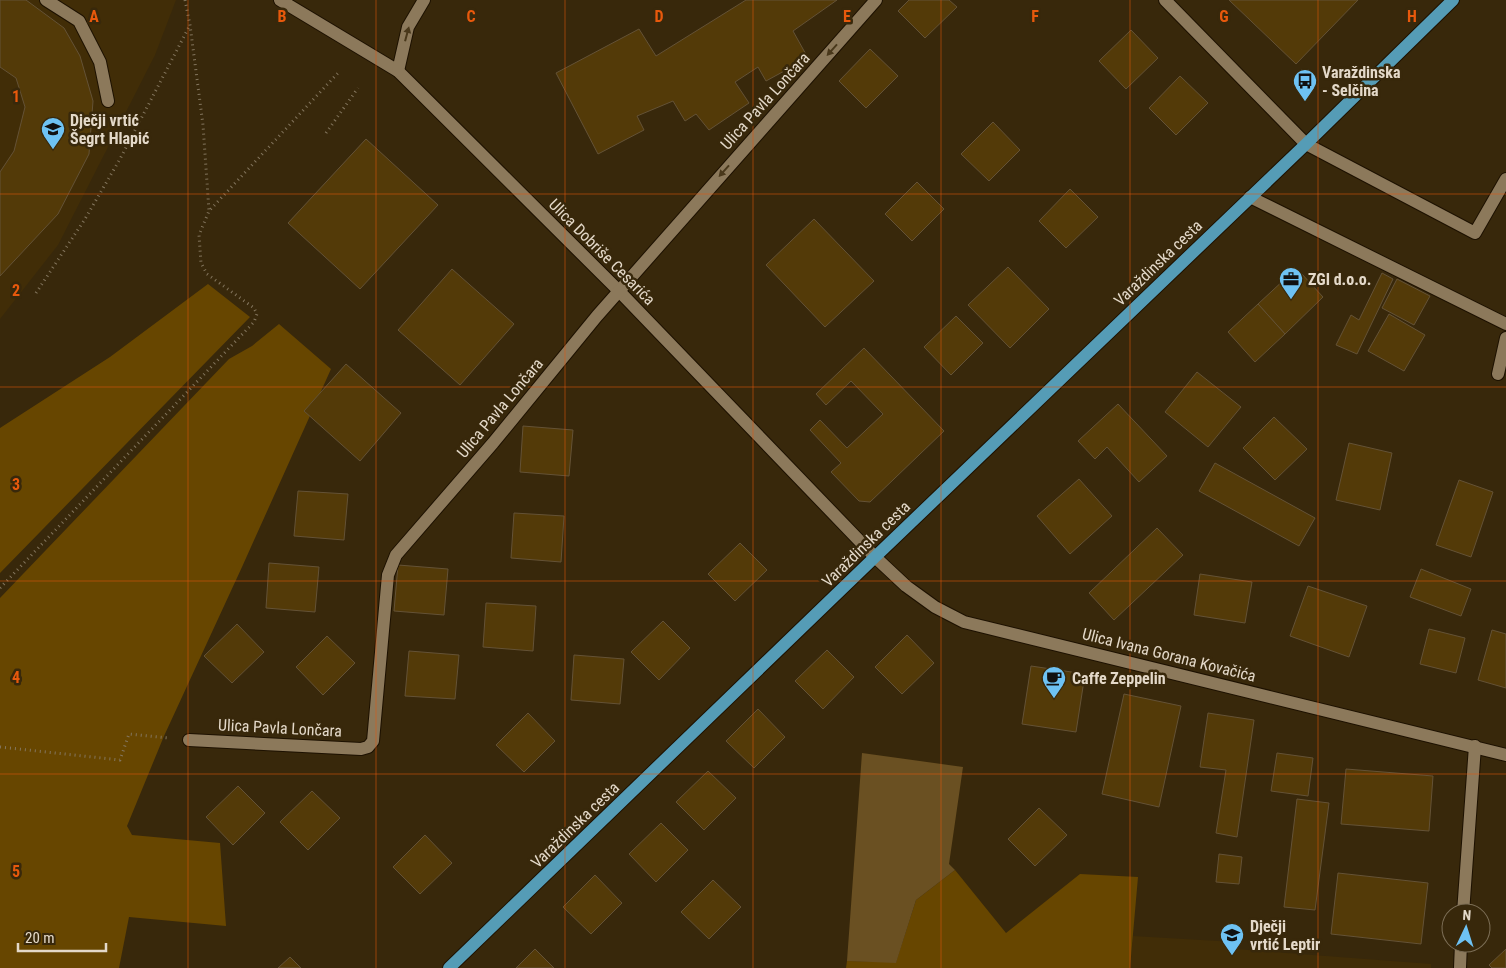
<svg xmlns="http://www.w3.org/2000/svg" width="1506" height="968" font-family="'Roboto Condensed',sans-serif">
	<rect width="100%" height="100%" fill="#38280b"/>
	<g fill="#412d07">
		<path d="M 0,0 L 176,0 L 155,55 L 58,245 L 0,319 Z"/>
		<path d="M 1133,936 L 1235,942 L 1235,949 L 1431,964 L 1431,968 L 1130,968 Z"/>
	</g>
	<g fill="#674600">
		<path d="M 208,284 L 250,317 L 0,573 L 0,428 L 110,357 Z"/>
		<path d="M 279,324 L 331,369 L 242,567 L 164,736 L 127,826 L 132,835 L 220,843 L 226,926 L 129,917 L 119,968 L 0,968 L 0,598 L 229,359 L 252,346 Z"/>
		<path d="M 955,870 L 1006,933 L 1080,874 L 1138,877 L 1130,968 L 846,968 L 847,961 L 896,962 L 916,900 Z"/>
	</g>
	<path fill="#6a5022" d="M 862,753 L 963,767 L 949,864 L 955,870 L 916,900 L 896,963 L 847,961 Z"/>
	<g fill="#533a08" stroke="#645236">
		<path d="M 0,0 L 26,0 L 64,28 L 80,56 L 93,101 L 89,154 L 58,214 L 0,276 L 0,172 L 14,151 L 25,107 L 16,78 L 0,67 Z"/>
		<path d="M 746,0 L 837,0 L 793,31 L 808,58 L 766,81 L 758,67 L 735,82 L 749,103 L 709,130 L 696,114 L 685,121 L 673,101 L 637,116 L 644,130 L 598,154 L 556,73 L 639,29 L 656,56 Z"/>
		<path d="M 909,0 L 949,0 L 957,7 L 925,38 L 898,11 Z"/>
		<path d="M 1229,0 L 1358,0 L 1296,64 Z"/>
		<path d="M 1131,30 L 1158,58 L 1126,89 L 1099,61 Z"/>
		<path d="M 870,49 L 898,76 L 866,108 L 839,81 Z"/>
		<path d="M 1180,76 L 1208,103 L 1176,135 L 1149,108 Z"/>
		<path d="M 993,122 L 1020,150 L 989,181 L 961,154 Z"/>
		<path d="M 366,139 L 438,205 L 360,289 L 288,223 Z"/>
		<path d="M 917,182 L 944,209 L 912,241 L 885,214 Z"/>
		<path d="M 1070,189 L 1098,217 L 1066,248 L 1039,221 Z"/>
		<path d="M 814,219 L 874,281 L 825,327 L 766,265 Z"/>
		<path d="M 1008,267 L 1049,309 L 1010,348 L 968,305 Z"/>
		<path d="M 452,269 L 514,324 L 460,385 L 398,330 Z"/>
		<path d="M 1301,273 L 1323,297 L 1285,334 L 1258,304 L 1286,278 L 1290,282 Z"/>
		<path d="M 1382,273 L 1393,279 L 1357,354 L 1336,345 L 1351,315 L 1359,320 Z"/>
		<path d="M 1397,279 L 1430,296 L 1414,325 L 1382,308 Z"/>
		<path d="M 1258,304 L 1285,334 L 1255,362 L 1228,332 Z"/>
		<path d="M 1389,314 L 1425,335 L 1404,371 L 1368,351 Z"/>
		<path d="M 956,316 L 983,343 L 951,375 L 924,347 Z"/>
		<path d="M 864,348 L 944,431 L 870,502 L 859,501 L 831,472 L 841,463 L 810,430 L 820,420 L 847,448 L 883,414 L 851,381 L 826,405 L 816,394 Z"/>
		<path d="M 346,364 L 401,413 L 360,461 L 304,411 Z"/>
		<path d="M 1197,372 L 1241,407 L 1208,447 L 1165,412 Z"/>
		<path d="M 1118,404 L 1167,456 L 1139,482 L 1107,447 L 1095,459 L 1078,441 Z"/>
		<path d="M 1274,417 L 1307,449 L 1275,480 L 1243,448 Z"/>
		<path d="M 523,426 L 573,430 L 569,476 L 520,472 Z"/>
		<path d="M 1349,443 L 1392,453 L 1380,510 L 1336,500 Z"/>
		<path d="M 1215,463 L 1315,518 L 1299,546 L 1199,491 Z"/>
		<path d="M 1079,479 L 1112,516 L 1070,554 L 1037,516 Z"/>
		<path d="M 1459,480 L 1493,492 L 1471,557 L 1436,545 Z"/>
		<path d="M 298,491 L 348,494 L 344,540 L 294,536 Z"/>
		<path d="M 514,513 L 564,516 L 561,562 L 511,558 Z"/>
		<path d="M 1157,528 L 1183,555 L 1114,620 L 1089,593 Z"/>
		<path d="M 740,543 L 767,570 L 735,601 L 708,574 Z"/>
		<path d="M 269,563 L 319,567 L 315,612 L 266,608 Z"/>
		<path d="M 398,565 L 448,569 L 444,615 L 394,611 Z"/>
		<path d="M 1421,569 L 1471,589 L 1461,616 L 1410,597 Z"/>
		<path d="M 1200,574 L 1252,582 L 1245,623 L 1194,615 Z"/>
		<path d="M 1308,586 L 1367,606 L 1349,657 L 1290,636 Z"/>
		<path d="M 486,603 L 536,606 L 533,651 L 483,647 Z"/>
		<path d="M 663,621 L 690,648 L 659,680 L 631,652 Z"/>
		<path d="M 237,624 L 264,652 L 232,683 L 204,656 Z"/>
		<path d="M 1429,629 L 1465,638 L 1456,673 L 1420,664 Z"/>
		<path d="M 1492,630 L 1506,634 L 1506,688 L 1478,680 Z"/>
		<path d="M 907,635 L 934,663 L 902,694 L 875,667 Z"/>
		<path d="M 327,636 L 355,663 L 323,695 L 296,667 Z"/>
		<path d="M 827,650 L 854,677 L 823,709 L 795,681 Z"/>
		<path d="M 409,651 L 459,655 L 455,699 L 405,696 Z"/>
		<path d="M 574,655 L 624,659 L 620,704 L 571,700 Z"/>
		<path d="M 1031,666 L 1085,674 L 1076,732 L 1022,724 Z"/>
		<path d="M 1124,694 L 1181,706 L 1159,807 L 1102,794 Z"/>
		<path d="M 758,709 L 785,737 L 754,768 L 726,741 Z"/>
		<path d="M 528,713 L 555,741 L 524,772 L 496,745 Z"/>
		<path d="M 1208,713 L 1254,720 L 1237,837 L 1216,833 L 1226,770 L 1200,767 Z"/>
		<path d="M 1277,753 L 1313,758 L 1308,796 L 1271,791 Z"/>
		<path d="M 1346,769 L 1433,776 L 1429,831 L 1341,824 Z"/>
		<path d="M 708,771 L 736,798 L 704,830 L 676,802 Z"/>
		<path d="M 238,786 L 265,813 L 233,845 L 206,817 Z"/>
		<path d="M 312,791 L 340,818 L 308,850 L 280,822 Z"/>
		<path d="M 1297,799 L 1329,803 L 1315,910 L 1284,907 Z"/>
		<path d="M 1039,808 L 1067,835 L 1035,866 L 1008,839 Z"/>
		<path d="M 661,823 L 688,850 L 656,882 L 629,854 Z"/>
		<path d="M 425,835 L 452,863 L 420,894 L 393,867 Z"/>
		<path d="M 1219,854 L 1242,857 L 1239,884 L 1216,882 Z"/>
		<path d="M 1338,873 L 1428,883 L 1421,944 L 1331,934 Z"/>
		<path d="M 595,875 L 622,903 L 591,934 L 563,907 Z"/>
		<path d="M 713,880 L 741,907 L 709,939 L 681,912 Z"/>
		<path d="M 535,949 L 554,968 L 516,968 Z"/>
		<path d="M 1506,949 L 1506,968 L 1492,968 L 1489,965 Z"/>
		<path d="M 290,957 L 301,968 L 278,968 Z"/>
	</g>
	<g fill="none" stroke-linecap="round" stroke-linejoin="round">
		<g stroke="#1d1100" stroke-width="14">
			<g id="minor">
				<path d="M 46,0 L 79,21 L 100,62 L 108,101"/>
				<path d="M 280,0 L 398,71 L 619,291 L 875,557 L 906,586 L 935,607 L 964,622 L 1506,755"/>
				<path d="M 1165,0 L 1306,144 L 1475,233 L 1506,179"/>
				<path d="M 398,71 L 408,27 L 424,0"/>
				<path d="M 1250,197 L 1506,324"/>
				<path d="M 1498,374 L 1506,338"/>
				<path d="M 189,740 L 361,749 L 368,747 L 373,741 L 388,575 L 396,555 L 493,443 L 597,316 L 876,0"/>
				<path d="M 1463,913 L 1475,746"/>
				<path d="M 1460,968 L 1461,943"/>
			</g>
		</g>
		<g stroke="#1d1100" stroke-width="14">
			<path id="major" d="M 449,968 L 875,557 L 1306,144 L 1453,0"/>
		</g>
		<g stroke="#84765e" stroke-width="3" stroke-dasharray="1 4" stroke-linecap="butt">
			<path d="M 185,0 L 190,25 L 203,125 L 209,211"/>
			<path d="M 326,133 L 358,88"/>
			<path d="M 36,293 L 85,219 L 120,159 L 190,25"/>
			<path d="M 0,588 L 254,322 L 257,314 L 254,308 L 207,274 L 201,263 L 199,235 L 209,211 L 338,73"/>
			<path d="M 0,747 L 120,760 L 129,734 L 169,738"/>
		</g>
		<use href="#minor" stroke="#8c795b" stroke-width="12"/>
		<use href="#major" stroke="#559cb6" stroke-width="12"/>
	</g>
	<defs><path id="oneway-solid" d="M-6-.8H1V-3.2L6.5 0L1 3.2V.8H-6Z" transform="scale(1.25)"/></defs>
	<g fill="#49381b">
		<use href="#oneway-solid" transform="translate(407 34) rotate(-75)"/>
		<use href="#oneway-solid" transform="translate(832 50) rotate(132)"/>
		<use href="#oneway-solid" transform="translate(724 171) rotate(132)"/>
	</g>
	<path fill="none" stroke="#e8590c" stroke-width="1" stroke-opacity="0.55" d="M 188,0 L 188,968M 376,0 L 376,968M 565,0 L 565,968M 753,0 L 753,968M 941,0 L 941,968M 1130,0 L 1130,968M 1318,0 L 1318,968M 0,194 L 1506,194M 0,387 L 1506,387M 0,581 L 1506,581M 0,774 L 1506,774"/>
	<defs>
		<g id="bus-pin" transform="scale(1.25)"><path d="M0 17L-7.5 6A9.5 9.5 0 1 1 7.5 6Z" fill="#6ec2f3" stroke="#38280b"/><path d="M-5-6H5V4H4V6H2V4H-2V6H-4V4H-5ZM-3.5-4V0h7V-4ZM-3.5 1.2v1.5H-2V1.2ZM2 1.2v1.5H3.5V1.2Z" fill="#111"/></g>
		<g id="school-pin" transform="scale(1.25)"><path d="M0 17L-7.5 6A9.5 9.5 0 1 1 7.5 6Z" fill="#6ec2f3" stroke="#38280b"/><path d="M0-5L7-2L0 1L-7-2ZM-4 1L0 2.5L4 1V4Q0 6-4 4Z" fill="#111"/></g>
		<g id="office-pin" transform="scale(1.25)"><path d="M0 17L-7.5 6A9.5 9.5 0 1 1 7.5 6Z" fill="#6ec2f3" stroke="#38280b"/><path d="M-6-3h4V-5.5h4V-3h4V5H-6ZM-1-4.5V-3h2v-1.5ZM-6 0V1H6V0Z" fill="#111"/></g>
		<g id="cafe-pin" transform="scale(1.25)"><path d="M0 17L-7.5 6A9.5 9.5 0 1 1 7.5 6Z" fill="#6ec2f3" stroke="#38280b"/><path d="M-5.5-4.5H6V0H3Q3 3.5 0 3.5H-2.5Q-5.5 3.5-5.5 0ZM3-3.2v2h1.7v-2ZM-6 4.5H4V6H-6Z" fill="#111"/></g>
	</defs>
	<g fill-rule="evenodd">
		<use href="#bus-pin" x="1305" y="81"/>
		<use href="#school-pin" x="53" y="129"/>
		<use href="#office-pin" x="1291" y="279"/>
		<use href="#cafe-pin" x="1054" y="678"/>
		<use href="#school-pin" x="1232" y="935"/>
	</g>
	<g text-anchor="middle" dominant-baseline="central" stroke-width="5" stroke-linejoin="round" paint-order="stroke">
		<g font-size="16" font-weight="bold" fill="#e4d9c9" stroke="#38280b" text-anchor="start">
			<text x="1322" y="72">Varaždinska<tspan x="1322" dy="18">- Selčina</tspan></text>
			<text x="70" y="120">Dječji vrtić<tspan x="70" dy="18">Šegrt Hlapić</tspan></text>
			<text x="1308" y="279">ZGI d.o.o.</text>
			<text x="1072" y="678">Caffe Zeppelin</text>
			<text x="1250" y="926">Dječji<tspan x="1250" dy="18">vrtić Leptir</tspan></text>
		</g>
		<g font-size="16" fill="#e4d9c9" stroke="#38280b">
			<text transform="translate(765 101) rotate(-48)">Ulica Pavla Lončara</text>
			<text transform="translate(602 252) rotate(45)">Ulica Dobriše Cesarića</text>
			<text transform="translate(1158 263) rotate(-44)">Varaždinska cesta</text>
			<text transform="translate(500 408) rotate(-50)">Ulica Pavla Lončara</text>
			<text transform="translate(866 544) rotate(-44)">Varaždinska cesta</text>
			<text transform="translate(1169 655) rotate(14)">Ulica Ivana Gorana Kovačića</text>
			<text transform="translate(280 728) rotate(3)">Ulica Pavla Lončara</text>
			<text transform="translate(575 825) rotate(-44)">Varaždinska cesta</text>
		</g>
	</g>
	<g font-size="16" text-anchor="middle" font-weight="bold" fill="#e8590c" stroke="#38280b" stroke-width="5" stroke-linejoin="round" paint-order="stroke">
		<text x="94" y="22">A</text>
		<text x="282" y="22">B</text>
		<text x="471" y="22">C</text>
		<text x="659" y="22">D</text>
		<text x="847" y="22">E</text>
		<text x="1035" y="22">F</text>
		<text x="1224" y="22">G</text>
		<text x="1412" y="22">H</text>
		<text x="16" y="102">1</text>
		<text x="16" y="296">2</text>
		<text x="16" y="490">3</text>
		<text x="16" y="683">4</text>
		<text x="16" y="877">5</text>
	</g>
	<g transform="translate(1466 928) rotate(4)"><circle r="24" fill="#38280b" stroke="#7d6f57"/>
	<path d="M0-4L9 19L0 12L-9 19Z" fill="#6ec2f3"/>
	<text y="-8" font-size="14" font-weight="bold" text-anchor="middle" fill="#e4d9c9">N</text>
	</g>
	<path d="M18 943v8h88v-8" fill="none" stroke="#e4d9c9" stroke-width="2.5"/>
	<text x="25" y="943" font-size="15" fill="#e4d9c9" stroke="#38280b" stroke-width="4" paint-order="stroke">20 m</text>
</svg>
